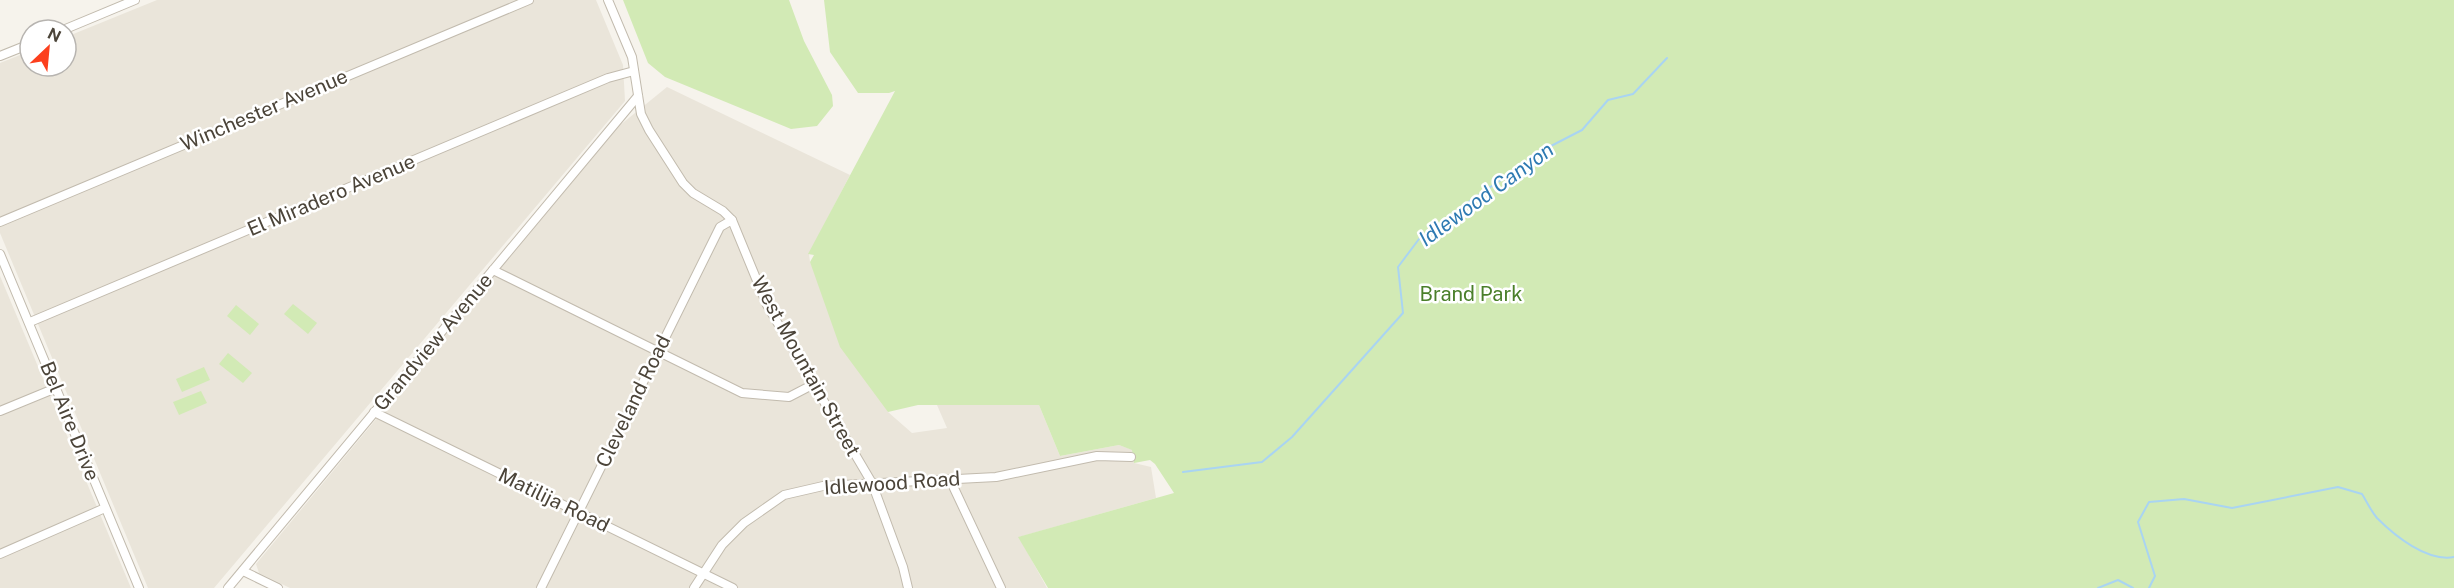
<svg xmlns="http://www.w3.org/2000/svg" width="2454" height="588" font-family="'Public Sans',sans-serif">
	<rect width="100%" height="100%" fill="#f6f3ec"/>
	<g fill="#eae5da">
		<path d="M 157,0 L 596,0 L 623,65 L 625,101 L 214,588 L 148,588 L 0,233 L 0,63 L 30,51 L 30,66 L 66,66 L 66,37 Z"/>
		<path d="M 667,87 L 850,175 L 809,254 L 810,262 L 888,412 L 912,433 L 947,428 L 937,405 L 1039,405 L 1060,456 L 1119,445 L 1133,450 L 1134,463 L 1151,467 L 1156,498 L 1019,537 L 1047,588 L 290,588 L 259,573 L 256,564 L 619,126 Z"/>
		<path d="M 0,276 L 131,588 L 0,588 Z"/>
	</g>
	<g fill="#d2eab5">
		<path d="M 623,0 L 789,0 L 804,41 L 832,95 L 833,106 L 817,126 L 791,129 L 665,77 L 648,63 Z"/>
		<path d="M 824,0 L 2454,0 L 2454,588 L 1048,588 L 1018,537 L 1174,493 L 1155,464 L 1150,460 L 1134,463 L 1132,450 L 1119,445 L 1060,456 L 1039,405 L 918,405 L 888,412 L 840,347 L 810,262 L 814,255 L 808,254 L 895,91 L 889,93 L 858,93 L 830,52 Z"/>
		<path d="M 293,304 L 317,323 L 308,334 L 284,314 Z"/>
		<path d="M 236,305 L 259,324 L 250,335 L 227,316 Z"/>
		<path d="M 228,353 L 252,373 L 243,383 L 219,364 Z"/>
		<path d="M 204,367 L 210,380 L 182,392 L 176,379 Z"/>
		<path d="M 201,391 L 207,403 L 179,415 L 173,402 Z"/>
	</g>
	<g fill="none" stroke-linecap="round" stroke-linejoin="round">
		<g stroke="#a9d4f2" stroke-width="2">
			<path d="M 1183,472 L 1262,462 L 1292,437 L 1403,313 L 1398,267 L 1419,239 L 1442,231 L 1467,203 L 1549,147 L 1582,130 L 1608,100 L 1633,94 L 1667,58"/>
			<path d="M 2098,588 L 2118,580 L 2133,588"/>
			<path d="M 2149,588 L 2155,576 L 2138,522 L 2149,502 L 2184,499 L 2232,508 L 2338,487 L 2362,494 C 2367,502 2371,511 2377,518 C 2395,536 2427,562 2454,557"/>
		</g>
		<g stroke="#c2bbae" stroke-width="10">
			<g id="minor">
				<path d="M 608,0 L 632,57 L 641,114 L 649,130 L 683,183 L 693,193 L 723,211 L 732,220 L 767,305 L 872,483 L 903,567 L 908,588"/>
				<path d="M 63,30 L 135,0"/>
				<path d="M 0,56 L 30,44"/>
				<path d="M 0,222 L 529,0"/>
				<path d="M 0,254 L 139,588"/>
				<path d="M 493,270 L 742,393 L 789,397 L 814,384"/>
				<path d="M 30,322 L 608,78 L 634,71"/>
				<path d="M 0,411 L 56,388"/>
				<path d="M 374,412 L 733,588"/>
				<path d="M 951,479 L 953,486 L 1001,588"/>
				<path d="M 0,554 L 105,508"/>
				<path d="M 243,571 L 278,588"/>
				<path d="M 228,588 L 638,96"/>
				<path d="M 541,588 L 720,227 L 732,220"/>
				<path d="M 694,588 L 722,545 L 744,523 L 784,495 L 823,486 L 996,477 L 1097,456 L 1131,457"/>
			</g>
		</g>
		<use href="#minor" stroke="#fff" stroke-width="8"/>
	</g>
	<g text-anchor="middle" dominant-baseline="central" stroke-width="5" stroke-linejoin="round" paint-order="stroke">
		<g font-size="20" fill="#4b4439" stroke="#fff">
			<text transform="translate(264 110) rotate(-23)">Winchester Avenue</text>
			<text transform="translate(331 195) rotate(-23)">El Miradero Avenue</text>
			<text transform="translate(433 342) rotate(-50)">Grandview Avenue</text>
			<text transform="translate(806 366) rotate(61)">West Mountain Street</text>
			<text transform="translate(633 401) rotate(-64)">Cleveland Road</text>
			<text transform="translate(70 421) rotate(68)">Bel Aire Drive</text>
			<text transform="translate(892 483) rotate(-4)">Idlewood Road</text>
			<text transform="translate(554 500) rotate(26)">Matilija Road</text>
		</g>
		<g font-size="20" fill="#4a7f2a" stroke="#fff">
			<text x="1471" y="294">Brand Park</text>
		</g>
		<g font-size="21" font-style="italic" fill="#2e7ab2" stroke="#fff">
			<text transform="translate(1486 194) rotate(-36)">Idlewood Canyon</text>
		</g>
	</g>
	<g transform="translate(48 48) rotate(26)"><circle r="28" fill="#ffffff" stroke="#b7b4b0" stroke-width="1.5"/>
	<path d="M0-4.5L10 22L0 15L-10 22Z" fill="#fc3f1d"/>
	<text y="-9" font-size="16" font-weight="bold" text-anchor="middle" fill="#4b4439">N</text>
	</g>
</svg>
